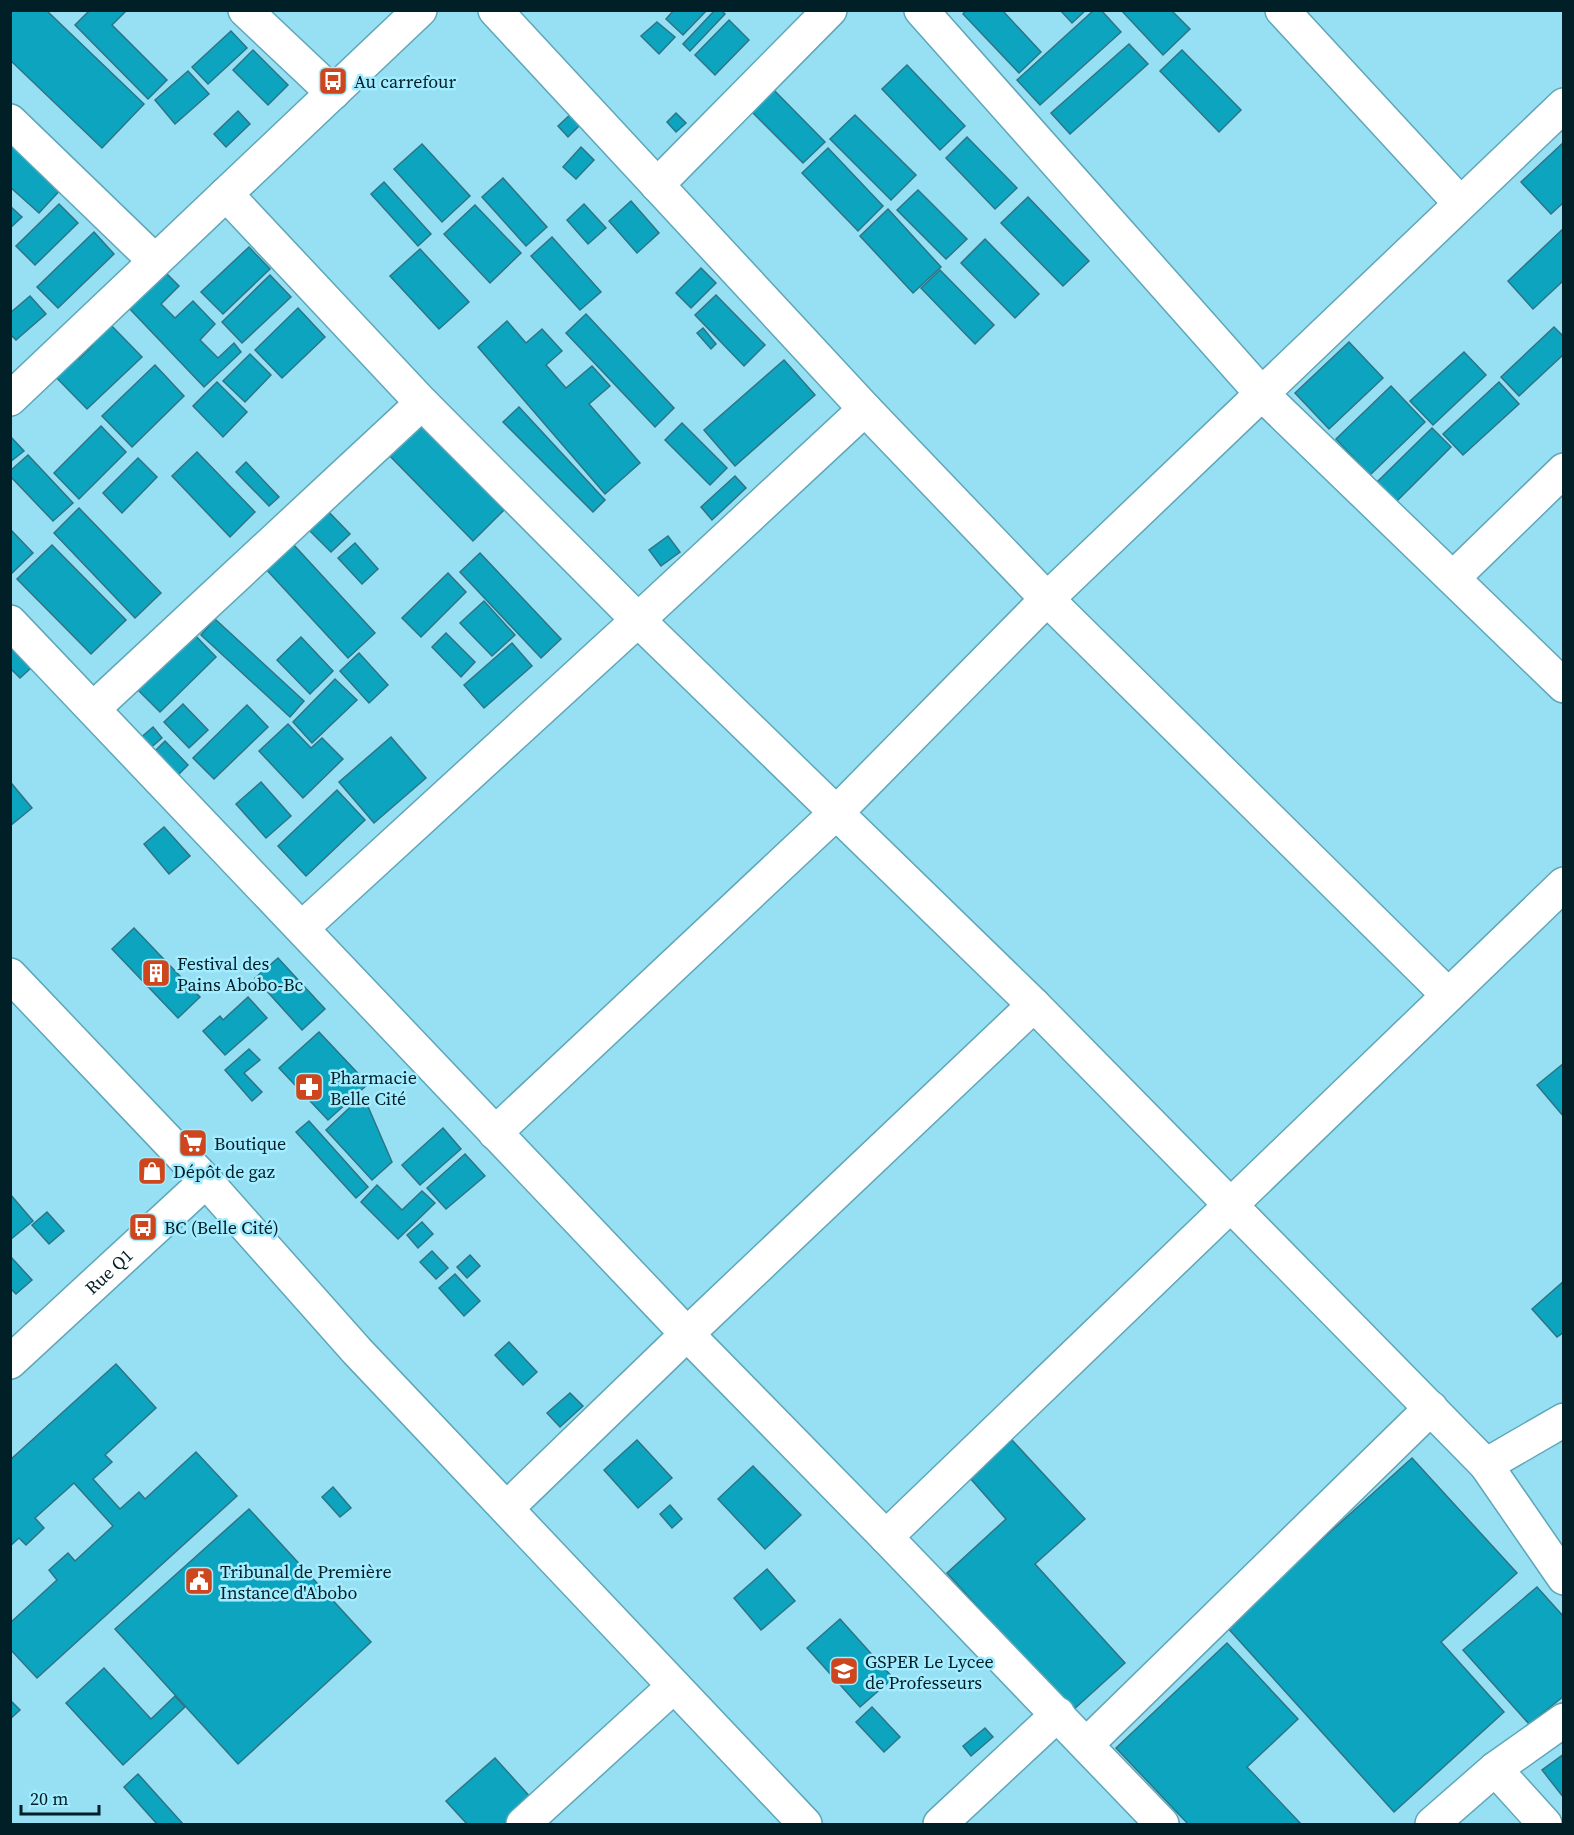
<svg xmlns="http://www.w3.org/2000/svg" width="1574" height="1835" font-family="'Source Serif 4',serif">
	<rect width="100%" height="100%" fill="#97dff2"/>
	<g fill="#0da4c0" stroke="#2c7586" stroke-width="1.5">
		<path d="M 10,10 L 46,10 L 144,104 L 102,148 L 10,60 Z"/>
		<path d="M 90,10 L 127,10 L 112,25 L 167,80 L 148,99 L 75,25 Z"/>
		<path d="M 674,10 L 707,10 L 683,35 L 666,19 Z"/>
		<path d="M 715,10 L 721,10 L 725,14 L 690,51 L 683,44 Z"/>
		<path d="M 966,10 L 1002,10 L 1041,52 L 1019,73 L 963,14 Z"/>
		<path d="M 1060,10 L 1086,10 L 1072,23 Z"/>
		<path d="M 1094,10 L 1101,10 L 1121,32 L 1040,105 L 1017,80 Z"/>
		<path d="M 1121,10 L 1171,10 L 1190,29 L 1163,55 Z"/>
		<path d="M 729,20 L 749,40 L 715,75 L 695,55 Z"/>
		<path d="M 657,22 L 675,37 L 659,54 L 641,36 Z"/>
		<path d="M 231,31 L 247,48 L 208,84 L 192,67 Z"/>
		<path d="M 1129,44 L 1148,64 L 1070,134 L 1051,113 Z"/>
		<path d="M 253,50 L 288,85 L 268,105 L 233,70 Z"/>
		<path d="M 1182,50 L 1241,110 L 1219,132 L 1160,71 Z"/>
		<path d="M 907,65 L 965,126 L 940,150 L 882,89 Z"/>
		<path d="M 188,71 L 209,94 L 175,124 L 155,100 Z"/>
		<path d="M 766,82 L 825,142 L 803,163 L 744,104 Z"/>
		<path d="M 238,111 L 250,124 L 226,147 L 214,134 Z"/>
		<path d="M 573,112 L 583,122 L 568,137 L 558,126 Z"/>
		<path d="M 676,113 L 686,123 L 676,132 L 667,122 Z"/>
		<path d="M 855,115 L 916,175 L 891,200 L 830,139 Z"/>
		<path d="M 967,137 L 1017,188 L 995,209 L 946,158 Z"/>
		<path d="M 10,139 L 63,187 L 39,213 L 10,187 Z"/>
		<path d="M 1564,142 L 1564,202 L 1551,214 L 1521,182 Z"/>
		<path d="M 422,144 L 470,196 L 442,222 L 394,169 Z"/>
		<path d="M 581,147 L 594,160 L 576,179 L 563,167 Z"/>
		<path d="M 828,148 L 883,206 L 858,231 L 802,173 Z"/>
		<path d="M 503,178 L 547,227 L 526,246 L 482,197 Z"/>
		<path d="M 384,182 L 431,234 L 418,246 L 371,194 Z"/>
		<path d="M 918,190 L 967,239 L 946,259 L 897,210 Z"/>
		<path d="M 1028,197 L 1089,261 L 1063,286 L 1001,223 Z"/>
		<path d="M 631,201 L 659,233 L 637,253 L 609,221 Z"/>
		<path d="M 59,204 L 78,223 L 35,265 L 16,246 Z"/>
		<path d="M 584,204 L 606,228 L 588,244 L 567,220 Z"/>
		<path d="M 475,205 L 521,253 L 490,283 L 444,234 Z"/>
		<path d="M 10,206 L 22,217 L 10,228 Z"/>
		<path d="M 888,209 L 941,267 L 913,293 L 860,236 Z"/>
		<path d="M 1564,228 L 1564,280 L 1533,309 L 1508,281 Z"/>
		<path d="M 94,232 L 114,254 L 58,308 L 37,287 Z"/>
		<path d="M 552,237 L 601,292 L 580,310 L 531,256 Z"/>
		<path d="M 985,239 L 1039,294 L 1015,318 L 961,263 Z"/>
		<path d="M 249,247 L 270,269 L 223,314 L 201,292 Z"/>
		<path d="M 420,249 L 469,302 L 439,329 L 390,276 Z"/>
		<path d="M 701,268 L 716,283 L 691,308 L 676,293 Z"/>
		<path d="M 940,270 L 994,325 L 975,344 L 921,288 Z"/>
		<path d="M 165,272 L 179,286 L 161,304 L 175,318 L 193,301 L 215,324 L 200,340 L 218,358 L 234,343 L 241,352 L 204,387 L 128,307 Z"/>
		<path d="M 270,275 L 291,297 L 242,343 L 222,322 Z"/>
		<path d="M 716,295 L 765,345 L 744,366 L 695,315 Z"/>
		<path d="M 30,296 L 46,314 L 16,340 L 10,334 L 10,313 Z"/>
		<path d="M 298,308 L 325,337 L 282,378 L 255,350 Z"/>
		<path d="M 586,314 L 674,408 L 655,427 L 566,333 Z"/>
		<path d="M 105,319 L 142,357 L 87,409 L 49,370 L 70,349 L 79,359 L 93,345 L 86,337 Z"/>
		<path d="M 507,321 L 526,343 L 542,329 L 562,351 L 546,365 L 566,388 L 592,366 L 610,386 L 589,404 L 640,463 L 605,494 L 478,347 Z"/>
		<path d="M 1554,327 L 1564,337 L 1564,354 L 1519,396 L 1501,377 Z"/>
		<path d="M 703,328 L 716,344 L 711,349 L 697,333 Z"/>
		<path d="M 1349,342 L 1383,378 L 1329,429 L 1295,393 Z"/>
		<path d="M 1464,352 L 1486,375 L 1433,425 L 1410,401 Z"/>
		<path d="M 250,354 L 271,375 L 245,402 L 223,381 Z"/>
		<path d="M 784,360 L 815,395 L 735,466 L 704,430 Z"/>
		<path d="M 155,365 L 184,396 L 132,447 L 102,416 Z"/>
		<path d="M 217,382 L 247,412 L 223,437 L 193,406 Z"/>
		<path d="M 1499,382 L 1519,404 L 1463,455 L 1443,434 Z"/>
		<path d="M 1391,386 L 1425,422 L 1370,475 L 1336,439 Z"/>
		<path d="M 519,407 L 605,500 L 593,512 L 503,422 Z"/>
		<path d="M 417,420 L 504,510 L 473,541 L 385,451 Z"/>
		<path d="M 682,423 L 727,468 L 710,485 L 665,440 Z"/>
		<path d="M 101,426 L 126,452 L 79,499 L 54,473 Z"/>
		<path d="M 1432,428 L 1451,447 L 1396,502 L 1377,482 Z"/>
		<path d="M 10,436 L 24,451 L 10,462 Z"/>
		<path d="M 197,452 L 255,512 L 230,537 L 172,476 Z"/>
		<path d="M 28,455 L 73,503 L 53,521 L 10,476 L 10,471 Z"/>
		<path d="M 138,458 L 157,477 L 122,513 L 103,493 Z"/>
		<path d="M 246,462 L 279,497 L 269,506 L 236,472 Z"/>
		<path d="M 735,476 L 746,488 L 712,520 L 701,507 Z"/>
		<path d="M 323,506 L 350,534 L 331,552 L 304,525 Z"/>
		<path d="M 79,508 L 161,593 L 135,618 L 54,533 Z"/>
		<path d="M 10,529 L 33,553 L 11,574 L 10,574 Z"/>
		<path d="M 668,536 L 680,552 L 661,566 L 649,550 Z"/>
		<path d="M 292,543 L 375,633 L 348,658 L 265,568 Z"/>
		<path d="M 355,543 L 378,569 L 362,584 L 338,558 Z"/>
		<path d="M 52,545 L 126,620 L 91,654 L 17,579 Z"/>
		<path d="M 480,553 L 561,639 L 541,658 L 460,572 Z"/>
		<path d="M 448,573 L 466,592 L 421,637 L 402,618 Z"/>
		<path d="M 484,601 L 515,635 L 492,656 L 460,623 Z"/>
		<path d="M 215,619 L 304,701 L 290,717 L 201,635 Z"/>
		<path d="M 190,630 L 216,657 L 160,712 L 133,685 Z"/>
		<path d="M 446,633 L 475,662 L 461,677 L 432,647 Z"/>
		<path d="M 301,637 L 333,671 L 310,694 L 277,660 Z"/>
		<path d="M 512,643 L 532,666 L 484,708 L 464,685 Z"/>
		<path d="M 11,647 L 32,667 L 20,678 L 10,668 Z"/>
		<path d="M 359,653 L 388,685 L 369,703 L 340,671 Z"/>
		<path d="M 335,679 L 357,700 L 312,743 L 293,722 Z"/>
		<path d="M 183,704 L 208,730 L 189,748 L 164,722 Z"/>
		<path d="M 247,705 L 268,727 L 214,779 L 193,758 Z"/>
		<path d="M 288,724 L 311,748 L 322,738 L 343,759 L 303,798 L 259,751 Z"/>
		<path d="M 153,727 L 162,738 L 147,751 L 138,740 Z"/>
		<path d="M 391,737 L 426,778 L 374,823 L 339,782 Z"/>
		<path d="M 165,741 L 188,765 L 175,778 L 151,755 Z"/>
		<path d="M 261,782 L 291,816 L 266,838 L 236,804 Z"/>
		<path d="M 12,784 L 32,808 L 10,826 L 10,785 Z"/>
		<path d="M 337,790 L 365,820 L 306,876 L 278,846 Z"/>
		<path d="M 164,827 L 190,856 L 169,874 L 144,844 Z"/>
		<path d="M 134,928 L 200,997 L 178,1018 L 112,949 Z"/>
		<path d="M 278,958 L 325,1009 L 302,1030 L 255,978 Z"/>
		<path d="M 248,997 L 267,1018 L 225,1055 L 203,1031 L 220,1016 L 223,1020 Z"/>
		<path d="M 319,1032 L 368,1084 L 328,1120 L 279,1068 Z"/>
		<path d="M 249,1049 L 260,1060 L 244,1073 L 262,1092 L 252,1101 L 225,1070 Z"/>
		<path d="M 1564,1063 L 1564,1117 L 1537,1085 Z"/>
		<path d="M 363,1095 L 392,1162 L 372,1180 L 326,1130 Z"/>
		<path d="M 309,1121 L 368,1187 L 356,1198 L 296,1132 Z"/>
		<path d="M 443,1128 L 461,1149 L 420,1185 L 402,1165 Z"/>
		<path d="M 465,1154 L 485,1176 L 446,1209 L 427,1188 Z"/>
		<path d="M 377,1185 L 402,1210 L 422,1191 L 435,1203 L 398,1239 L 361,1202 Z"/>
		<path d="M 10,1194 L 33,1221 L 10,1240 Z"/>
		<path d="M 47,1212 L 64,1231 L 49,1244 L 32,1225 Z"/>
		<path d="M 422,1222 L 433,1234 L 418,1248 L 407,1235 Z"/>
		<path d="M 432,1251 L 448,1268 L 436,1279 L 420,1262 Z"/>
		<path d="M 470,1255 L 480,1266 L 467,1278 L 457,1267 Z"/>
		<path d="M 10,1256 L 32,1280 L 16,1294 L 10,1288 Z"/>
		<path d="M 455,1274 L 480,1301 L 464,1316 L 439,1288 Z"/>
		<path d="M 1564,1281 L 1564,1332 L 1557,1337 L 1532,1309 Z"/>
		<path d="M 509,1342 L 537,1372 L 523,1385 L 495,1355 Z"/>
		<path d="M 116,1364 L 156,1408 L 105,1455 L 112,1462 L 93,1479 L 120,1509 L 139,1492 L 145,1499 L 196,1452 L 237,1496 L 37,1678 L 10,1649 L 10,1623 L 57,1580 L 49,1570 L 68,1553 L 75,1561 L 113,1526 L 74,1483 L 35,1518 L 44,1528 L 26,1545 L 19,1538 L 10,1546 L 10,1460 Z"/>
		<path d="M 570,1393 L 583,1406 L 560,1427 L 547,1413 Z"/>
		<path d="M 637,1440 L 672,1478 L 638,1508 L 604,1470 Z"/>
		<path d="M 1012,1440 L 1085,1519 L 1035,1564 L 1125,1663 L 1072,1711 L 947,1573 L 1006,1519 L 970,1478 Z"/>
		<path d="M 1412,1458 L 1517,1573 L 1441,1642 L 1504,1712 L 1394,1812 L 1226,1626 Z"/>
		<path d="M 753,1466 L 801,1515 L 765,1549 L 718,1499 Z"/>
		<path d="M 333,1487 L 351,1508 L 340,1517 L 322,1497 Z"/>
		<path d="M 670,1505 L 682,1519 L 672,1528 L 660,1514 Z"/>
		<path d="M 249,1509 L 371,1642 L 238,1764 L 115,1629 Z"/>
		<path d="M 767,1569 L 795,1601 L 761,1630 L 734,1598 Z"/>
		<path d="M 1537,1587 L 1564,1617 L 1564,1696 L 1529,1724 L 1463,1650 Z"/>
		<path d="M 840,1619 L 893,1678 L 860,1707 L 807,1648 Z"/>
		<path d="M 1227,1643 L 1298,1719 L 1247,1767 L 1301,1824 L 1188,1824 L 1116,1748 Z"/>
		<path d="M 104,1668 L 151,1719 L 175,1696 L 185,1707 L 123,1765 L 66,1703 Z"/>
		<path d="M 10,1700 L 20,1710 L 10,1719 Z"/>
		<path d="M 872,1707 L 900,1737 L 884,1752 L 856,1722 Z"/>
		<path d="M 985,1728 L 993,1737 L 971,1756 L 963,1746 Z"/>
		<path d="M 1564,1754 L 1564,1798 L 1542,1770 Z"/>
		<path d="M 495,1758 L 532,1799 L 504,1824 L 467,1824 L 446,1801 Z"/>
		<path d="M 138,1774 L 183,1824 L 157,1824 L 124,1787 Z"/>
	</g>
	<g fill="none" stroke-linecap="round" stroke-linejoin="round">
		<g stroke="#5fa6b9" stroke-width="36">
			<g id="minor">
				<path d="M 245,10 L 333,93"/>
				<path d="M 495,10 L 865,409 L 1047,599 L 1448,995"/>
				<path d="M 921,10 L 1262,394 L 1564,686"/>
				<path d="M 1282,10 L 1460,203"/>
				<path d="M 10,121 L 155,261"/>
				<path d="M 657,185 L 830,10"/>
				<path d="M 226,194 L 422,403 L 638,620 L 1034,1005 L 1486,1465 L 1564,1578"/>
				<path d="M 10,399 L 420,10"/>
				<path d="M 1453,578 L 1564,470"/>
				<path d="M 10,622 L 687,1334 L 886,1537 L 1162,1824"/>
				<path d="M 93,709 L 422,403"/>
				<path d="M 302,928 L 638,620 L 865,409"/>
				<path d="M 10,975 L 206,1181 L 357,1351 L 805,1824"/>
				<path d="M 495,1133 L 837,812 L 1047,599 L 1564,105"/>
				<path id="s1" d="M 10,1362 L 206,1181"/>
				<path d="M 1486,1465 L 1564,1420"/>
				<path d="M 507,1508 L 687,1334 L 1034,1005"/>
				<path d="M 886,1537 L 1564,884"/>
				<path d="M 1087,1744 L 1431,1408"/>
				<path d="M 1495,1769 L 1545,1824"/>
				<path d="M 523,1824 L 674,1686"/>
				<path d="M 940,1824 L 1058,1714"/>
				<path d="M 1432,1824 L 1495,1769 L 1564,1720"/>
			</g>
		</g>
		<use href="#minor" stroke="#fff" stroke-width="33"/>
	</g>
	<defs>
		<g id="bus-square" transform="scale(1.5)"><rect x="-9" y="-9" width="18" height="18" rx="4" fill="#ce461d" stroke="#a4ecff"/><path d="M-5-6H5V4H4V6H2V4H-2V6H-4V4H-5ZM-3.5-4V0h7V-4ZM-3.5 1.2v1.5H-2V1.2ZM2 1.2v1.5H3.5V1.2Z" fill="#fff"/></g>
		<g id="building-square" transform="scale(1.5)"><rect x="-9" y="-9" width="18" height="18" rx="4" fill="#ce461d" stroke="#a4ecff"/><path d="M-4-6H4V6H1V3H-1V6H-4ZM-2.5-4.3h1.7v1.8h-1.7ZM.8-4.3h1.7v1.8H.8ZM-2.5-1h1.7V.8h-1.7ZM.8-1h1.7V.8H.8Z" fill="#fff"/></g>
		<g id="pharmacy-square" transform="scale(1.5)"><rect x="-9" y="-9" width="18" height="18" rx="4" fill="#ce461d" stroke="#a4ecff"/><path d="M-2-6h4v4h4v4h-4v4h-4v-4h-4v-4h4Z" fill="#fff"/></g>
		<g id="supermarket-square" transform="scale(1.5)"><rect x="-9" y="-9" width="18" height="18" rx="4" fill="#ce461d" stroke="#a4ecff"/><path d="M-6-5.5h2.5l.6 2H6L4.5 2H-2.5L-4.4-4H-6ZM-1.5 3.2a1.3 1.3 0 1 0 .1 0ZM3 3.2a1.3 1.3 0 1 0 .1 0Z" fill="#fff"/></g>
		<g id="shop-square" transform="scale(1.5)"><rect x="-9" y="-9" width="18" height="18" rx="4" fill="#ce461d" stroke="#a4ecff"/><path d="M-5-2.5h2.3a2.7 3.5 0 0 1 5.4 0H5L5.5 6h-11ZM-1.5-2.5h3a1.5 2.3 0 0 0-3 0Z" fill="#fff"/></g>
		<g id="civic-square" transform="scale(1.5)"><rect x="-9" y="-9" width="18" height="18" rx="4" fill="#ce461d" stroke="#a4ecff"/><path d="M-.6-6.5H3V-4.5H.6V-3L4-1V1h2V6H-6V1h2V-1L-.6-3ZM-1.2 2.5V6h2.4V2.5Z" fill="#fff"/></g>
		<g id="school-square" transform="scale(1.5)"><rect x="-9" y="-9" width="18" height="18" rx="4" fill="#ce461d" stroke="#a4ecff"/><path d="M0-5L7-2L0 1L-7-2ZM-4 1L0 2.5L4 1V4Q0 6-4 4Z" fill="#fff"/></g>
	</defs>
	<g fill-rule="evenodd">
		<use href="#bus-square" x="333" y="81"/>
		<use href="#building-square" x="156" y="973"/>
		<use href="#pharmacy-square" x="309" y="1087"/>
		<use href="#supermarket-square" x="193" y="1143"/>
		<use href="#shop-square" x="152" y="1171"/>
		<use href="#bus-square" x="143" y="1227"/>
		<use href="#civic-square" x="199" y="1581"/>
		<use href="#school-square" x="844" y="1671"/>
	</g>
	<g text-anchor="middle" dominant-baseline="central" stroke-width="5" stroke-linejoin="round" paint-order="stroke">
		<g font-size="18" fill="#011f26" stroke="#a4ecff" text-anchor="start">
			<text x="354" y="81">Au carrefour</text>
			<text x="177" y="963">Festival des<tspan x="177" dy="21">Pains Abobo-Bc</tspan></text>
			<text x="330" y="1077">Pharmacie<tspan x="330" dy="21">Belle Cité</tspan></text>
			<text x="214" y="1143">Boutique</text>
			<text x="173" y="1171">Dépôt de gaz</text>
			<text x="164" y="1227">BC (Belle Cité)</text>
			<text x="220" y="1571">Tribunal de Première<tspan x="220" dy="21">Instance d'Abobo</tspan></text>
			<text x="865" y="1661">GSPER Le Lycee<tspan x="865" dy="21">de Professeurs</tspan></text>
		</g>
		<g font-size="18" fill="#011f26" stroke="#a4ecff">
			<text stroke="none"><textPath href="#s1" startOffset="134">Rue Q1</textPath></text>
		</g>
	</g>
	<rect width="1574" height="1835" fill="none" stroke="#011f26" stroke-width="24"/>
	<path d="M21 1805v9h78v-9" fill="none" stroke="#011f26" stroke-width="3"/>
	<text x="30" y="1805" font-size="18" fill="#011f26" stroke="#a4ecff" stroke-width="4.5" paint-order="stroke">20 m</text>
</svg>
